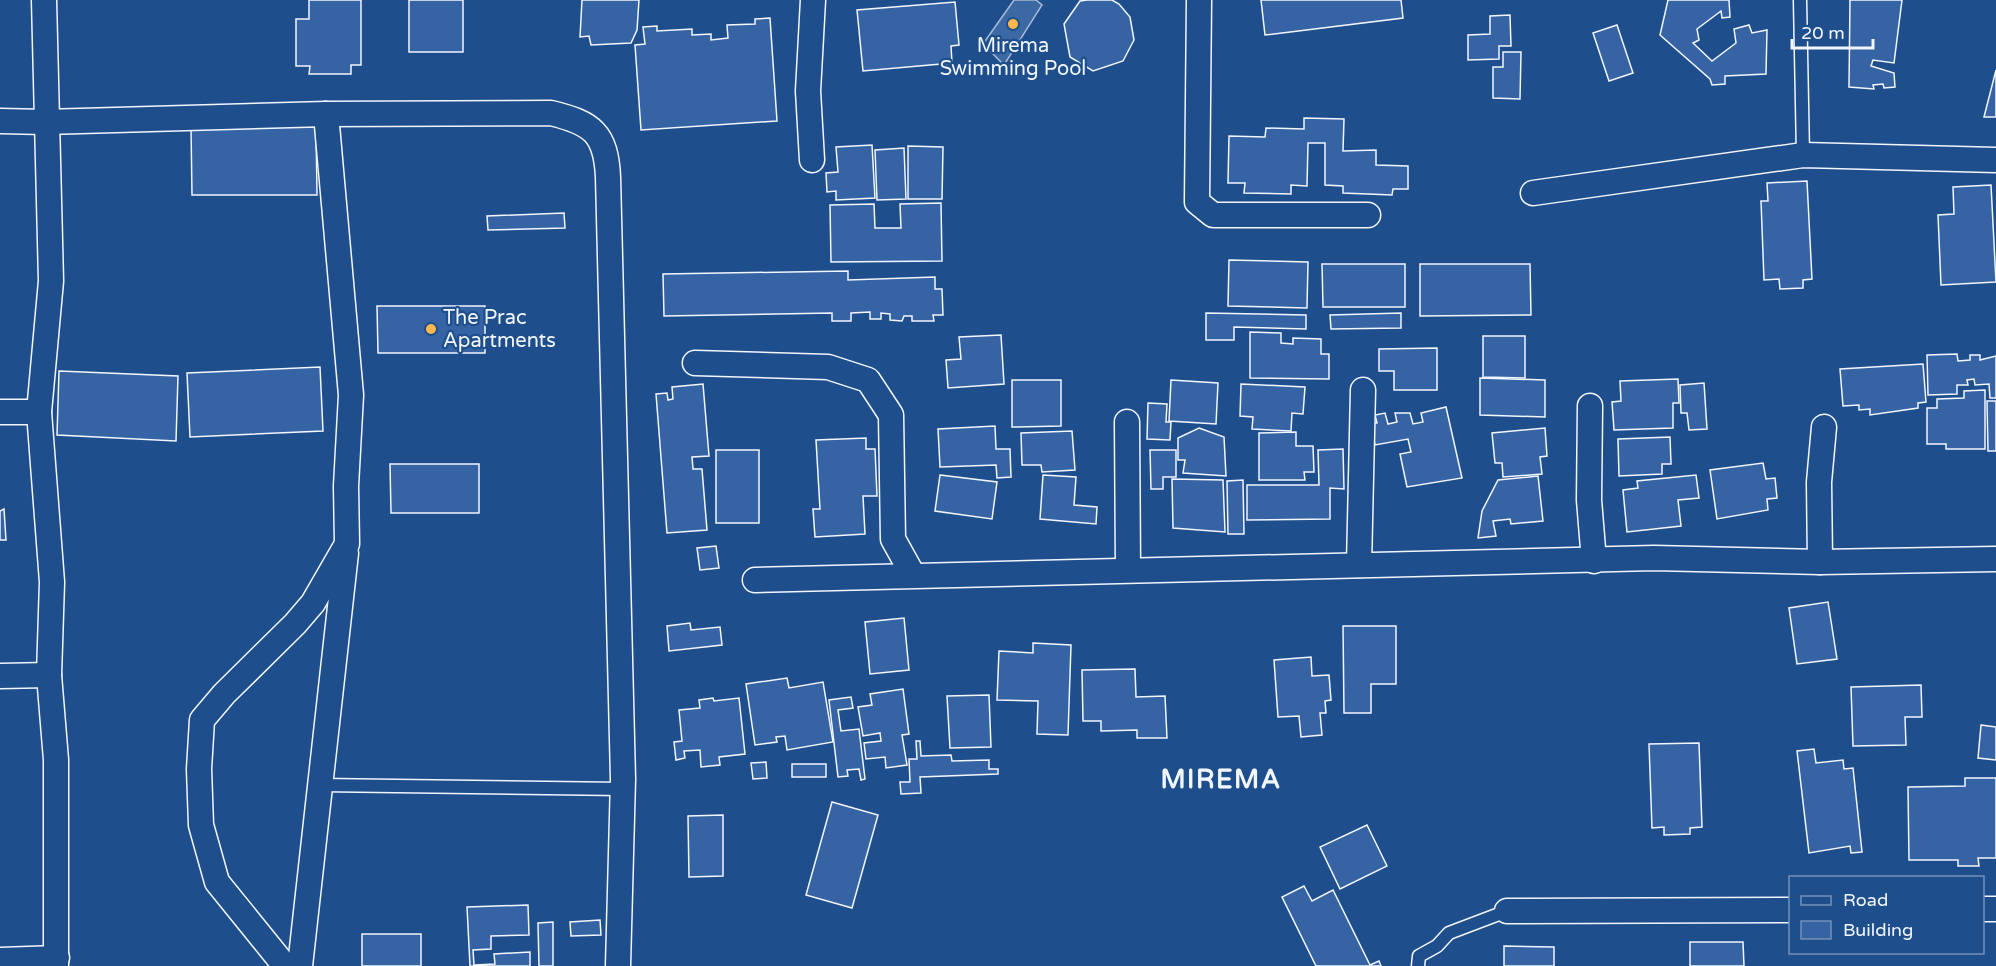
<svg xmlns="http://www.w3.org/2000/svg" width="1996" height="966" font-family="'Varela Round',sans-serif">
	<rect width="100%" height="100%" fill="#1f4e8c"/>
	<path fill="#3b69a3" stroke="#a8bbd7" stroke-width="1.5" d="M 1014,0 L 1036,0 L 1042,5 L 1004,65 L 983,44 Z"/>
	<g fill="#3563a3" stroke="#f2f6ff" stroke-width="1.5">
		<path d="M 309,0 L 361,0 L 361,65 L 351,65 L 351,74 L 309,74 L 310,66 L 296,66 L 296,19 L 309,19 Z"/>
		<rect x="409" y="0" width="54" height="52"/>
		<path d="M 582,0 L 639,0 L 637,30 L 631,43 L 591,45 L 589,36 L 580,37 Z"/>
		<path d="M 1087,0 L 1112,0 L 1119,4 L 1130,17 L 1134,40 L 1123,61 L 1093,71 L 1070,57 L 1064,24 L 1080,1 Z"/>
		<path d="M 1261,0 L 1401,0 L 1403,18 L 1265,35 Z"/>
		<path d="M 1668,0 L 1729,0 L 1730,17 L 1722,18 L 1721,11 L 1697,29 L 1699,40 L 1693,43 L 1712,61 L 1736,43 L 1734,29 L 1749,25 L 1752,33 L 1767,30 L 1766,74 L 1725,76 L 1725,84 L 1712,85 L 1710,79 L 1660,35 Z"/>
		<path d="M 1850,0 L 1902,0 L 1894,63 L 1873,60 L 1871,66 L 1894,73 L 1895,87 L 1884,88 L 1883,84 L 1873,85 L 1874,89 L 1849,87 Z"/>
		<path d="M 955,2 L 959,45 L 951,46 L 952,63 L 863,71 L 857,10 Z"/>
		<path d="M 1510,15 L 1511,46 L 1499,46 L 1499,59 L 1468,60 L 1468,35 L 1490,34 L 1490,16 Z"/>
		<path d="M 770,18 L 777,121 L 641,130 L 635,45 L 645,44 L 643,27 L 657,26 L 657,31 L 692,29 L 692,35 L 711,34 L 711,40 L 728,38 L 727,25 L 755,24 L 755,19 Z"/>
		<path d="M 1617,25 L 1633,73 L 1609,81 L 1593,33 Z"/>
		<path d="M 1503,52 L 1521,52 L 1520,99 L 1493,98 L 1493,67 L 1503,67 Z"/>
		<path d="M 1996,70 L 1996,117 L 1984,117 Z"/>
		<path d="M 1304,118 L 1344,119 L 1343,151 L 1376,150 L 1376,165 L 1408,166 L 1408,189 L 1393,189 L 1392,195 L 1343,193 L 1343,186 L 1325,185 L 1325,143 L 1308,143 L 1307,186 L 1291,185 L 1291,194 L 1244,193 L 1245,183 L 1228,183 L 1229,136 L 1265,137 L 1266,128 L 1304,129 Z"/>
		<path d="M 191,127 L 316,127 L 317,195 L 192,195 Z"/>
		<path d="M 872,145 L 875,198 L 836,200 L 836,191 L 827,192 L 826,173 L 838,172 L 836,147 Z"/>
		<path d="M 908,146 L 943,147 L 942,199 L 908,199 Z"/>
		<path d="M 904,148 L 906,199 L 877,200 L 875,150 Z"/>
		<path d="M 1807,181 L 1812,279 L 1803,280 L 1803,288 L 1780,289 L 1779,279 L 1764,280 L 1761,201 L 1768,201 L 1767,183 Z"/>
		<path d="M 1991,185 L 1996,282 L 1941,285 L 1938,215 L 1954,214 L 1953,187 Z"/>
		<path d="M 941,203 L 942,261 L 831,262 L 830,205 L 874,204 L 875,228 L 901,228 L 900,204 Z"/>
		<path d="M 564,213 L 565,228 L 488,230 L 487,216 Z"/>
		<path d="M 1229,260 L 1308,262 L 1307,308 L 1228,306 Z"/>
		<path d="M 1322,264 L 1405,264 L 1405,307 L 1323,307 Z"/>
		<path d="M 1420,264 L 1530,264 L 1531,315 L 1420,316 Z"/>
		<path d="M 848,271 L 848,280 L 935,277 L 935,289 L 942,289 L 943,315 L 933,315 L 934,321 L 912,321 L 912,316 L 904,316 L 902,321 L 890,320 L 890,314 L 881,313 L 881,319 L 870,319 L 870,312 L 851,313 L 851,321 L 832,321 L 832,313 L 664,316 L 663,274 Z"/>
		<path d="M 377,306 L 485,306 L 485,353 L 378,353 Z"/>
		<path d="M 1206,313 L 1306,315 L 1306,329 L 1234,327 L 1234,340 L 1206,340 Z"/>
		<path d="M 1401,313 L 1401,328 L 1331,329 L 1330,315 Z"/>
		<path d="M 1250,332 L 1281,333 L 1281,343 L 1293,344 L 1293,338 L 1321,339 L 1321,354 L 1329,354 L 1329,379 L 1250,378 Z"/>
		<path d="M 1001,335 L 1004,384 L 948,388 L 946,360 L 961,359 L 959,337 Z"/>
		<path d="M 1483,336 L 1525,336 L 1525,378 L 1483,377 Z"/>
		<path d="M 1437,348 L 1437,390 L 1394,390 L 1394,371 L 1379,371 L 1379,349 Z"/>
		<path d="M 1957,354 L 1958,361 L 1970,360 L 1970,355 L 1980,355 L 1980,360 L 1996,356 L 1996,398 L 1990,398 L 1989,384 L 1975,385 L 1974,379 L 1967,380 L 1968,385 L 1957,385 L 1957,394 L 1928,395 L 1927,355 Z"/>
		<path d="M 1923,364 L 1926,402 L 1918,403 L 1918,408 L 1870,415 L 1870,409 L 1859,410 L 1859,405 L 1843,406 L 1840,369 Z"/>
		<path d="M 320,367 L 323,431 L 190,437 L 187,373 Z"/>
		<path d="M 59,371 L 178,376 L 176,441 L 57,435 Z"/>
		<path d="M 1480,378 L 1545,380 L 1545,417 L 1480,415 Z"/>
		<path d="M 1678,379 L 1679,403 L 1673,403 L 1673,428 L 1614,430 L 1612,402 L 1621,401 L 1620,381 Z"/>
		<path d="M 1012,380 L 1061,380 L 1061,426 L 1012,427 Z"/>
		<path d="M 1171,380 L 1218,383 L 1216,424 L 1169,421 Z"/>
		<path d="M 1704,383 L 1707,429 L 1689,430 L 1687,413 L 1681,413 L 1680,385 Z"/>
		<path d="M 703,384 L 709,456 L 692,457 L 693,469 L 702,469 L 707,530 L 667,533 L 656,394 L 667,393 L 668,400 L 673,399 L 672,387 Z"/>
		<path d="M 1241,384 L 1305,387 L 1303,414 L 1292,413 L 1291,431 L 1252,429 L 1253,417 L 1240,416 Z"/>
		<path d="M 1985,390 L 1985,449 L 1946,449 L 1946,444 L 1927,444 L 1927,408 L 1937,408 L 1937,399 L 1964,398 L 1964,391 Z"/>
		<path d="M 1987,401 L 1996,401 L 1996,451 L 1988,451 Z"/>
		<path d="M 1148,403 L 1167,404 L 1166,422 L 1171,422 L 1170,440 L 1147,439 Z"/>
		<path d="M 1446,407 L 1462,478 L 1407,487 L 1400,454 L 1411,452 L 1408,439 L 1375,445 L 1371,424 L 1377,423 L 1375,415 L 1385,413 L 1388,424 L 1397,422 L 1395,413 L 1410,413 L 1413,424 L 1423,422 L 1421,413 Z"/>
		<path d="M 995,426 L 996,449 L 1010,449 L 1011,477 L 997,478 L 996,465 L 940,467 L 938,429 Z"/>
		<path d="M 1199,428 L 1224,437 L 1226,476 L 1183,473 L 1185,460 L 1178,460 L 1178,438 Z"/>
		<path d="M 1545,428 L 1547,456 L 1540,457 L 1542,474 L 1503,477 L 1502,463 L 1495,463 L 1492,433 Z"/>
		<path d="M 1072,431 L 1075,470 L 1042,472 L 1041,465 L 1022,465 L 1021,433 Z"/>
		<path d="M 1296,432 L 1296,446 L 1313,446 L 1314,472 L 1304,472 L 1305,480 L 1259,480 L 1259,433 Z"/>
		<path d="M 1670,437 L 1671,464 L 1662,464 L 1662,474 L 1619,476 L 1618,439 Z"/>
		<path d="M 866,438 L 866,449 L 875,449 L 877,496 L 863,496 L 865,534 L 815,537 L 813,509 L 820,509 L 816,440 Z"/>
		<path d="M 1343,449 L 1344,489 L 1330,488 L 1330,519 L 1247,520 L 1247,485 L 1319,485 L 1318,450 Z"/>
		<rect x="716" y="450" width="43" height="73"/>
		<path d="M 1150,450 L 1176,450 L 1176,477 L 1163,477 L 1163,489 L 1151,489 Z"/>
		<path d="M 1763,463 L 1766,479 L 1775,478 L 1777,498 L 1767,499 L 1768,510 L 1717,519 L 1710,470 Z"/>
		<path d="M 390,464 L 479,464 L 479,513 L 391,513 Z"/>
		<path d="M 940,475 L 997,482 L 992,519 L 935,511 Z"/>
		<path d="M 1043,475 L 1076,477 L 1074,505 L 1097,507 L 1096,524 L 1040,519 Z"/>
		<path d="M 1696,475 L 1699,498 L 1678,500 L 1681,526 L 1627,532 L 1623,490 L 1638,488 L 1637,481 Z"/>
		<path d="M 1538,476 L 1543,521 L 1511,524 L 1510,519 L 1493,521 L 1496,536 L 1478,538 L 1482,511 L 1498,480 Z"/>
		<path d="M 1172,479 L 1223,480 L 1225,532 L 1173,528 Z"/>
		<path d="M 1243,480 L 1244,534 L 1228,534 L 1227,481 Z"/>
		<path d="M 4,509 L 6,540 L 0,540 L 0,511 Z"/>
		<path d="M 716,546 L 719,568 L 700,570 L 697,548 Z"/>
		<path d="M 1828,602 L 1837,659 L 1797,664 L 1789,608 Z"/>
		<path d="M 904,618 L 909,670 L 870,674 L 865,622 Z"/>
		<path d="M 690,623 L 691,630 L 720,627 L 722,645 L 669,651 L 667,626 Z"/>
		<path d="M 1343,626 L 1396,626 L 1396,684 L 1371,684 L 1371,713 L 1344,713 Z"/>
		<path d="M 1033,643 L 1071,645 L 1068,735 L 1037,734 L 1038,701 L 997,700 L 999,651 L 1033,653 Z"/>
		<path d="M 1311,657 L 1312,676 L 1329,675 L 1331,700 L 1325,701 L 1326,713 L 1320,713 L 1322,735 L 1301,737 L 1299,716 L 1278,717 L 1274,660 Z"/>
		<path d="M 1135,669 L 1136,697 L 1165,696 L 1167,738 L 1137,738 L 1137,730 L 1101,731 L 1101,721 L 1083,721 L 1082,670 Z"/>
		<path d="M 787,678 L 789,688 L 823,682 L 833,742 L 787,750 L 785,736 L 776,737 L 777,742 L 755,745 L 746,684 Z"/>
		<path d="M 1921,685 L 1922,717 L 1905,717 L 1906,745 L 1853,746 L 1851,687 Z"/>
		<path d="M 903,689 L 909,734 L 902,735 L 907,765 L 886,768 L 885,757 L 866,759 L 864,743 L 881,741 L 880,733 L 863,736 L 858,707 L 872,705 L 870,694 Z"/>
		<path d="M 989,695 L 991,747 L 950,748 L 947,696 Z"/>
		<path d="M 851,697 L 853,708 L 838,710 L 841,731 L 859,729 L 865,779 L 861,780 L 859,769 L 847,770 L 848,776 L 838,777 L 829,700 Z"/>
		<path d="M 713,698 L 714,701 L 739,698 L 745,754 L 719,757 L 720,765 L 701,767 L 700,750 L 684,751 L 685,758 L 676,760 L 674,742 L 682,741 L 679,710 L 700,708 L 699,700 Z"/>
		<path d="M 1981,725 L 1996,727 L 1996,760 L 1978,758 Z"/>
		<path d="M 916,741 L 920,741 L 921,756 L 951,755 L 952,761 L 989,760 L 989,769 L 998,769 L 998,774 L 920,777 L 921,793 L 901,794 L 900,782 L 910,782 L 909,759 L 917,759 Z"/>
		<path d="M 1699,743 L 1702,827 L 1690,828 L 1690,834 L 1664,835 L 1664,827 L 1652,828 L 1649,744 Z"/>
		<path d="M 1814,749 L 1816,763 L 1843,760 L 1844,769 L 1853,768 L 1862,852 L 1851,853 L 1850,846 L 1809,853 L 1797,751 Z"/>
		<path d="M 766,762 L 767,778 L 753,779 L 751,763 Z"/>
		<rect x="792" y="764" width="34" height="13"/>
		<path d="M 1965,778 L 1996,778 L 1996,858 L 1978,858 L 1979,866 L 1958,866 L 1958,860 L 1909,860 L 1908,787 L 1965,786 Z"/>
		<path d="M 832,802 L 878,815 L 852,908 L 806,895 Z"/>
		<path d="M 723,815 L 723,876 L 689,877 L 688,816 Z"/>
		<path d="M 1367,825 L 1387,866 L 1340,889 L 1320,847 Z"/>
		<path d="M 1304,886 L 1312,901 L 1333,890 L 1370,965 L 1379,961 L 1381,966 L 1316,966 L 1282,897 Z"/>
		<path d="M 528,905 L 529,935 L 491,936 L 491,949 L 473,950 L 474,965 L 495,964 L 494,954 L 530,952 L 530,966 L 470,966 L 467,907 Z"/>
		<path d="M 600,920 L 601,935 L 571,936 L 570,922 Z"/>
		<path d="M 553,922 L 553,966 L 539,966 L 538,923 Z"/>
		<rect x="362" y="934" width="59" height="32"/>
		<path d="M 1690,942 L 1743,942 L 1744,966 L 1690,966 Z"/>
		<path d="M 1504,946 L 1554,947 L 1554,966 L 1504,966 Z"/>
	</g>
	<g fill="none" stroke-linecap="round" stroke-linejoin="round">
		<g stroke="#f2f6ff" stroke-width="15">
			<g id="service">
				<path d="M 1800,0 L 1803,155"/>
				<path d="M 320,785 L 622,789"/>
				<path d="M 1418,966 L 1419,956 L 1437,946 L 1449,933 L 1507,911"/>
			</g>
		</g>
		<g stroke="#f2f6ff" stroke-width="27">
			<g id="minor">
				<path d="M 44,0 L 51,281 L 39,412 L 52,582 L 49,675 L 56,760 L 56,966"/>
				<path d="M 1199,0 L 1197,202 L 1213,215 L 1368,215"/>
				<path d="M 0,121 L 45,122 L 326,114 L 551,113 C 592,123 606,133 608,177 L 623,779 L 618,966"/>
				<path d="M 812,160 L 808,91 L 813,0"/>
				<path d="M 1533,193 L 1803,155 L 1996,160"/>
				<path d="M 695,363 L 828,367 L 868,380 L 891,415 L 893,539 L 913,575"/>
				<path d="M 1590,406 L 1589,500 L 1594,561"/>
				<path d="M 0,412 L 39,412"/>
				<path d="M 1127,422 L 1128,570"/>
				<path d="M 1820,562 L 1819,482 L 1824,427"/>
				<path d="M 1359,565 L 1363,390"/>
				<path d="M 755,580 L 1654,558 L 1820,562 L 1996,559"/>
				<path d="M 0,676 L 49,675"/>
				<path d="M 1982,909 L 1996,909"/>
				<path d="M 1507,911 L 1790,910"/>
				<path d="M 0,960 L 57,958"/>
				<path d="M 285,966 L 217,882 L 201,825 L 199,769 L 202,720 L 224,694 L 295,624 L 313,603 L 347,544 L 346,486 L 351,395 L 326,114"/>
				<path d="M 300,966 L 346,553"/>
			</g>
		</g>
		<use href="#service" stroke="#1f4e8c" stroke-width="12"/>
		<use href="#minor" stroke="#1f4e8c" stroke-width="24"/>
	</g>
	<g fill="#ffb74d" stroke="#1f4e8c" stroke-width="2">
		<circle cx="1013" cy="24" r="6"/>
		<circle cx="431" cy="329" r="6"/>
	</g>
	<g text-anchor="middle" dominant-baseline="central" stroke-width="4.5" stroke-linejoin="round" paint-order="stroke">
		<g font-size="20" fill="#f2f6ff" stroke="#1f4e8c">
			<text x="1013" y="46">Mirema<tspan x="1013" dy="23">Swimming Pool</tspan></text>
			<text x="443" y="318" text-anchor="start">The Prac<tspan x="443" dy="23">Apartments</tspan></text>
		</g>
		<g font-size="26" font-weight="bold" letter-spacing="1.5" fill="#f2f6ff" stroke="#1f4e8c">
			<text x="1221" y="779">MIREMA</text>
		</g>
	</g>
	<rect x="1789" y="876" width="195" height="78" fill="#1f4e8c" stroke="#7391ba" stroke-width="1.5"/>
	<rect x="1801" y="896" width="30" height="9" fill="#1f4e8c" stroke="#7391ba" stroke-width="1.5"/>
	<text x="1843" y="906" font-size="18" fill="#f2f6ff">Road</text>
	<rect x="1801" y="921" width="30" height="18" fill="#3563a3" stroke="#7391ba" stroke-width="1.5"/>
	<text x="1843" y="936" font-size="18" fill="#f2f6ff">Building</text>
	<path d="M1792 39v9h81v-9" fill="none" stroke="#f2f6ff" stroke-width="3"/>
	<text x="1801" y="39" font-size="18" fill="#f2f6ff" stroke="#1f4e8c" stroke-width="4.5" paint-order="stroke">20 m</text>
</svg>
